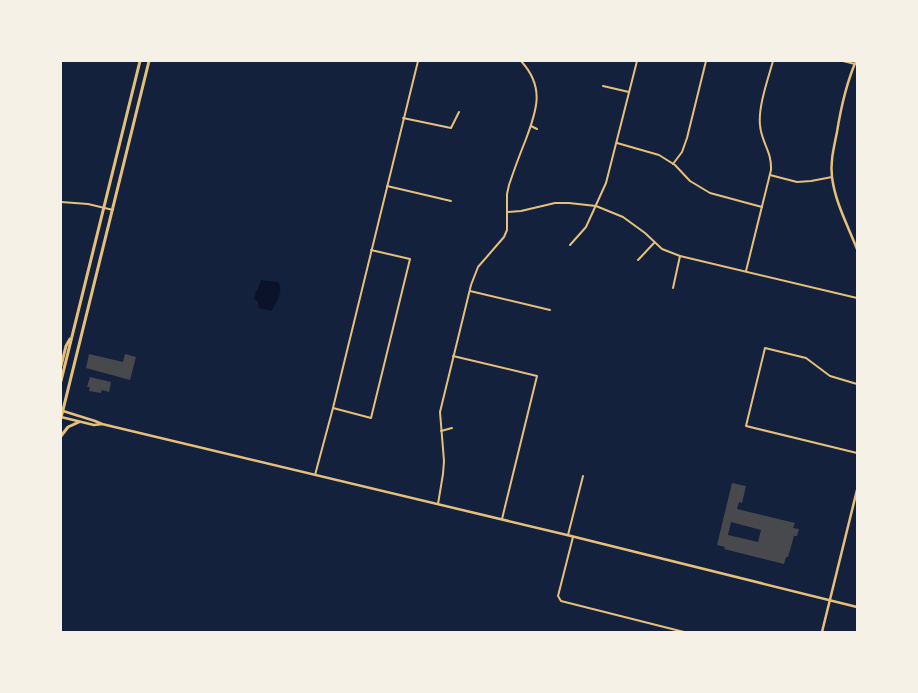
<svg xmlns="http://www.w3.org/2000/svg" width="918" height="693" font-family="'IBM Plex Sans',sans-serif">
	<rect width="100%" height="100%" fill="#14213d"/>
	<path fill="#0b132b" d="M 261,280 L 278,282 C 284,290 277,303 271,311 L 259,308 L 258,302 L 254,299 L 256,291 L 257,291 Z"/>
	<g fill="#48494c" fill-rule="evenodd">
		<path d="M 89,354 L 123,362 L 125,354 L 136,357 L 130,380 L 86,368 Z"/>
		<path d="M 90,377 L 111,382 L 109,392 L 102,390 L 101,393 L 89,391 L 90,387 L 87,387 Z"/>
		<path d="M 732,483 L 746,486 L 742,503 L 739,502 L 737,509 L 795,523 L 793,528 L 799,529 L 797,536 L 794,536 L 788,557 L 786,557 L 784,564 L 724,549 L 725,547 L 717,545 ZM 731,522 L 761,530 L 758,542 L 728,535 Z"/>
	</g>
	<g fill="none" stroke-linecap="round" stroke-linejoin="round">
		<g stroke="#e5c07b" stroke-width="2">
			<path d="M 843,61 L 855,64"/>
			<path d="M 603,86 L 629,92"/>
			<path d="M 403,118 L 451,128 L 459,112"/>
			<path d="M 531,126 L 537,129"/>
			<path d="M 617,143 L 659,155 L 675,165 L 690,181 L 710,193 L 762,207"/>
			<path d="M 673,164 L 682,152 L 687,138 L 706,61"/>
			<path d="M 770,175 L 797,182 L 811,181 L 832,177"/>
			<path d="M 387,186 L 451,201"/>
			<path d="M 61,202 L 88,204 L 113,210"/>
			<path d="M 507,212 L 521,211 L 555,203 L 569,203 L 596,206 L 623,217 L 645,233 L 662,249 L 680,256 L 857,298"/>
			<path d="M 570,245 L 586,227 L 606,183 L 637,61"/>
			<path d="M 638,260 L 654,243"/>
			<path d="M 746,271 L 771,170 C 772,151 761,142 760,125 C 758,107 768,79 773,61"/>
			<path d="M 673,288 L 680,256"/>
			<path d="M 470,291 L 550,310"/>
			<path d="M 453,356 L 537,376 L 502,519"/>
			<path d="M 857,384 L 830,376 L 806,358 L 765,348 L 746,426 L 857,453"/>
			<path d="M 333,408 L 371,418 L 410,259 L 371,250"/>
			<path d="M 441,431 L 452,428"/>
			<path d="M 315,475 L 333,408 L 418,61"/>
			<path d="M 438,504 L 443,474 L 444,461 L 440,412 L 471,285 L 478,267 L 504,237 L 507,230 L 507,194 L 509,185 C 514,170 520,154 526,139 C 537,110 545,87 521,61"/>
			<path d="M 568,535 L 583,476"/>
			<path d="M 573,537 L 558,596 L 561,601 L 684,632"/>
		</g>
		<g stroke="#e5c07b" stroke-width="2.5">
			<path d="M 856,61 C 846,84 841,107 837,132 C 834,147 830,162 832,177 C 835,202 848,226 857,249"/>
			<path d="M 63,411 L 95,421 L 102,424 L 567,535 L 857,607"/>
			<path d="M 61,417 L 94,425 L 102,424"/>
			<path d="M 822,632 L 857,490"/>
		</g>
		<g stroke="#e5c07b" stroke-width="3">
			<path d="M 61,366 L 66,346 L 70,339"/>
			<path d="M 61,381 L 140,61"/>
			<path d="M 61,418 L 149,61"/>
			<path d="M 61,436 L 68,427 L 79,422"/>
		</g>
	</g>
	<rect width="918" height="693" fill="none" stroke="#f6f1e7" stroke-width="124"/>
</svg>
